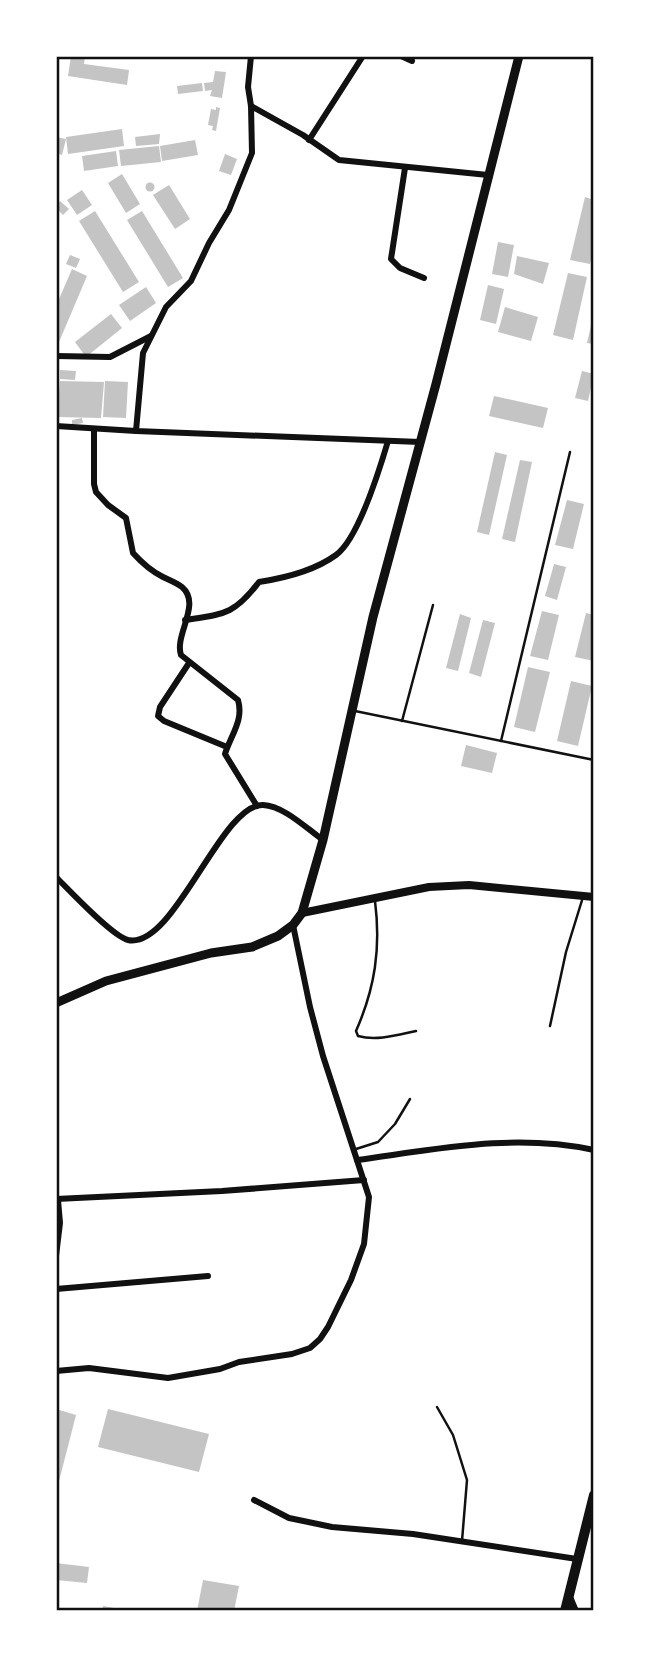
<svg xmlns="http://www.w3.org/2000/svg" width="650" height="1667" font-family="Poppins,sans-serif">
	<rect width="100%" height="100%" fill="#fff"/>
	<g fill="#c4c4c4">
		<path d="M 71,56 L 85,56 L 84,64 L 129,70 L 127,85 L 68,76 Z"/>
		<path d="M 215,71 L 226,72 L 222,98 L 210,96 L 212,90 L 205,91 L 204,83 L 213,82 Z"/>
		<path d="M 202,83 L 203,91 L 178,94 L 177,86 Z"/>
		<path d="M 216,107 L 220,108 L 216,131 L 212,130 L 213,126 L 208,125 L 211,109 L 216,110 Z"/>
		<path d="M 122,129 L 124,146 L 68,154 L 66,137 Z"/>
		<path d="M 160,134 L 159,144 L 136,146 L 135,137 Z"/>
		<path d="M 56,137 L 66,139 L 62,155 L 56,153 Z"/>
		<path d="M 195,140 L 198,155 L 162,161 L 160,146 Z"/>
		<path d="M 159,146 L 161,162 L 121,166 L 119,150 Z"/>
		<path d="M 116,151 L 118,166 L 84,171 L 82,156 Z"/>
		<path d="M 225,154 L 237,159 L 231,175 L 219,171 Z"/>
		<path d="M 122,174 L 140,204 L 126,213 L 108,183 Z"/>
		<circle cx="150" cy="187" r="4.5"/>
		<path d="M 169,185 L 190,219 L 175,229 L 153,195 Z"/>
		<path d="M 82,190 L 92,205 L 77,215 L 67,200 Z"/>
		<path d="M 585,197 L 594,200 L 594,247 L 590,264 L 570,260 Z"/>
		<path d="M 60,201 L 69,209 L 63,215 L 56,208 Z"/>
		<path d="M 95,211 L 139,282 L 123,292 L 79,221 Z"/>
		<path d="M 142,211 L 183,278 L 168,287 L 127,220 Z"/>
		<path d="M 498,242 L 514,245 L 508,277 L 492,274 Z"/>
		<path d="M 70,255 L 80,259 L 76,268 L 66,264 Z"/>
		<path d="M 517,256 L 549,263 L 543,284 L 514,274 Z"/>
		<path d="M 72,269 L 87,276 L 56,349 L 56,306 Z"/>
		<path d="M 568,273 L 587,277 L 573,340 L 553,335 Z"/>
		<path d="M 488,285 L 504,289 L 496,324 L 480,320 Z"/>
		<path d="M 146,287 L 156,303 L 130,321 L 119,305 Z"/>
		<path d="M 505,307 L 538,317 L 531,341 L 498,332 Z"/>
		<path d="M 111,314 L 122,328 L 86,357 L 75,342 Z"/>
		<path d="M 593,317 L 594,317 L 594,344 L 587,343 Z"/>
		<path d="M 60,370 L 76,371 L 75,380 L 60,379 Z"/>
		<path d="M 582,371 L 594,374 L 588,401 L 575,398 Z"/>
		<path d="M 60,381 L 104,382 L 101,418 L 57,417 Z"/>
		<path d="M 105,381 L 128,382 L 126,418 L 103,417 Z"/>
		<path d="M 494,396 L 548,408 L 543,428 L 489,416 Z"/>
		<path d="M 82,418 L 83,423 L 72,425 L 72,420 Z"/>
		<path d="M 495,452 L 507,455 L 489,535 L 477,532 Z"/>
		<path d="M 520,460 L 532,462 L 515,542 L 502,539 Z"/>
		<path d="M 567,500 L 584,504 L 573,549 L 555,545 Z"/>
		<path d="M 554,564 L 566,567 L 557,600 L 545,596 Z"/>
		<path d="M 542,611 L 559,615 L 548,660 L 530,656 Z"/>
		<path d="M 586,613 L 594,615 L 594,661 L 575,657 Z"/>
		<path d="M 460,614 L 471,618 L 458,671 L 446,668 Z"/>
		<path d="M 483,620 L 495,623 L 481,677 L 469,673 Z"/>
		<path d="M 528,667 L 550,672 L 535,732 L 514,727 Z"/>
		<path d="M 571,681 L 592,686 L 578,746 L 557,741 Z"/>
		<path d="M 466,745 L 497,753 L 492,773 L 461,766 Z"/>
		<path d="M 56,1409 L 76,1415 L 57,1489 L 56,1489 Z"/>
		<path d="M 108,1409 L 209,1434 L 199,1472 L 98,1447 Z"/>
		<path d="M 56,1563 L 89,1567 L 87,1583 L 56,1580 Z"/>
		<path d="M 203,1580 L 239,1586 L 234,1611 L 197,1611 Z"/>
		<path d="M 103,1606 L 120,1609 L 120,1611 L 102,1611 Z"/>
	</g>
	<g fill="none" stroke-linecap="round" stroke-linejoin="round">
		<g stroke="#111" stroke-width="2.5">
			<path d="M 355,711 L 594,760"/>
			<path d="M 402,721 L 433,605"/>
			<path d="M 501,741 L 570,452"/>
			<path d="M 375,901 C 381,948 375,988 356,1031 L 358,1036 C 377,1041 397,1035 416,1031"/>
			<path d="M 550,1026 L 566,952 L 583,897"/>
			<path d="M 356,1149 L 378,1142 L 395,1124 L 410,1099"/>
			<path d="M 437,1407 L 453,1435 L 467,1480 L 462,1541"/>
		</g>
		<g stroke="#111" stroke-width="6">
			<path d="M 401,56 L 412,61"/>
			<path d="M 251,106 L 303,135 L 339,160 L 488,175"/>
			<path d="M 309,140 L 363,56"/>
			<path d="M 405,168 L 391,259 L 400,268 L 424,278"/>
			<path d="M 56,356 L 110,357 L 151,336"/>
			<path d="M 56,426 L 136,431 L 420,442"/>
			<path d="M 94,429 L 94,484 L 96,492 L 108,505 L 126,518 L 133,553 C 142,563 151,571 163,577 C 169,580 177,583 182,587 C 202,604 174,635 181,655 L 238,700 C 244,720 231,735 225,754 L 257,806"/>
			<path d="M 136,431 L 143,353 L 166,307 L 191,281 L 209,243 L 229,210 L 252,153 L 251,106 L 248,87 L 251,56"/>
			<path d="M 185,620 C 224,614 234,615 259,582 C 285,578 314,571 336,555 C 358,539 380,468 388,441"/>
			<path d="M 189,663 L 160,707 L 158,716 L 164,721 L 227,747"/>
			<path d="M 56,877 C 69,890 112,936 128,940 C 174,950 221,803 263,805 C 284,806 306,828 323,840"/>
			<path d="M 357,1160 C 438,1149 513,1133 594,1150"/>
			<path d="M 56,1199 L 222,1191 L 364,1180"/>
			<path d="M 56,1256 L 60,1223 L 58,1200"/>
			<path d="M 56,1289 L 208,1276"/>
			<path d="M 56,1371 L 89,1368 L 168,1378 L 220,1369 L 239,1362 L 292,1354 L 310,1348 L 320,1339 L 328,1327 L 351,1280 L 364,1244 L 369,1197 L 323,1056 L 310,1007 L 293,925"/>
			<path d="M 254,1500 L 289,1518 L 332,1527 L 413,1534 L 577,1559"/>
		</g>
		<g stroke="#111" stroke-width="8">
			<path d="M 302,913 L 429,887 L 469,885 L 594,897"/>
			<path d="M 569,1597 L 575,1611"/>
		</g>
		<path stroke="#111" stroke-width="9" d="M 56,1003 L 106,981 L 211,953 L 252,947 L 278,936 L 293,925 L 302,913 L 323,840 L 373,617 L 436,384 L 519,56"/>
		<path stroke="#111" stroke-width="10" d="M 565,1611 L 594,1495"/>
	</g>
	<rect width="650" height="1667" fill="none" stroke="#ffffff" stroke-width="116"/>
	<rect x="58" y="58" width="534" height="1551" fill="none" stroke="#111" stroke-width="2.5"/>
</svg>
